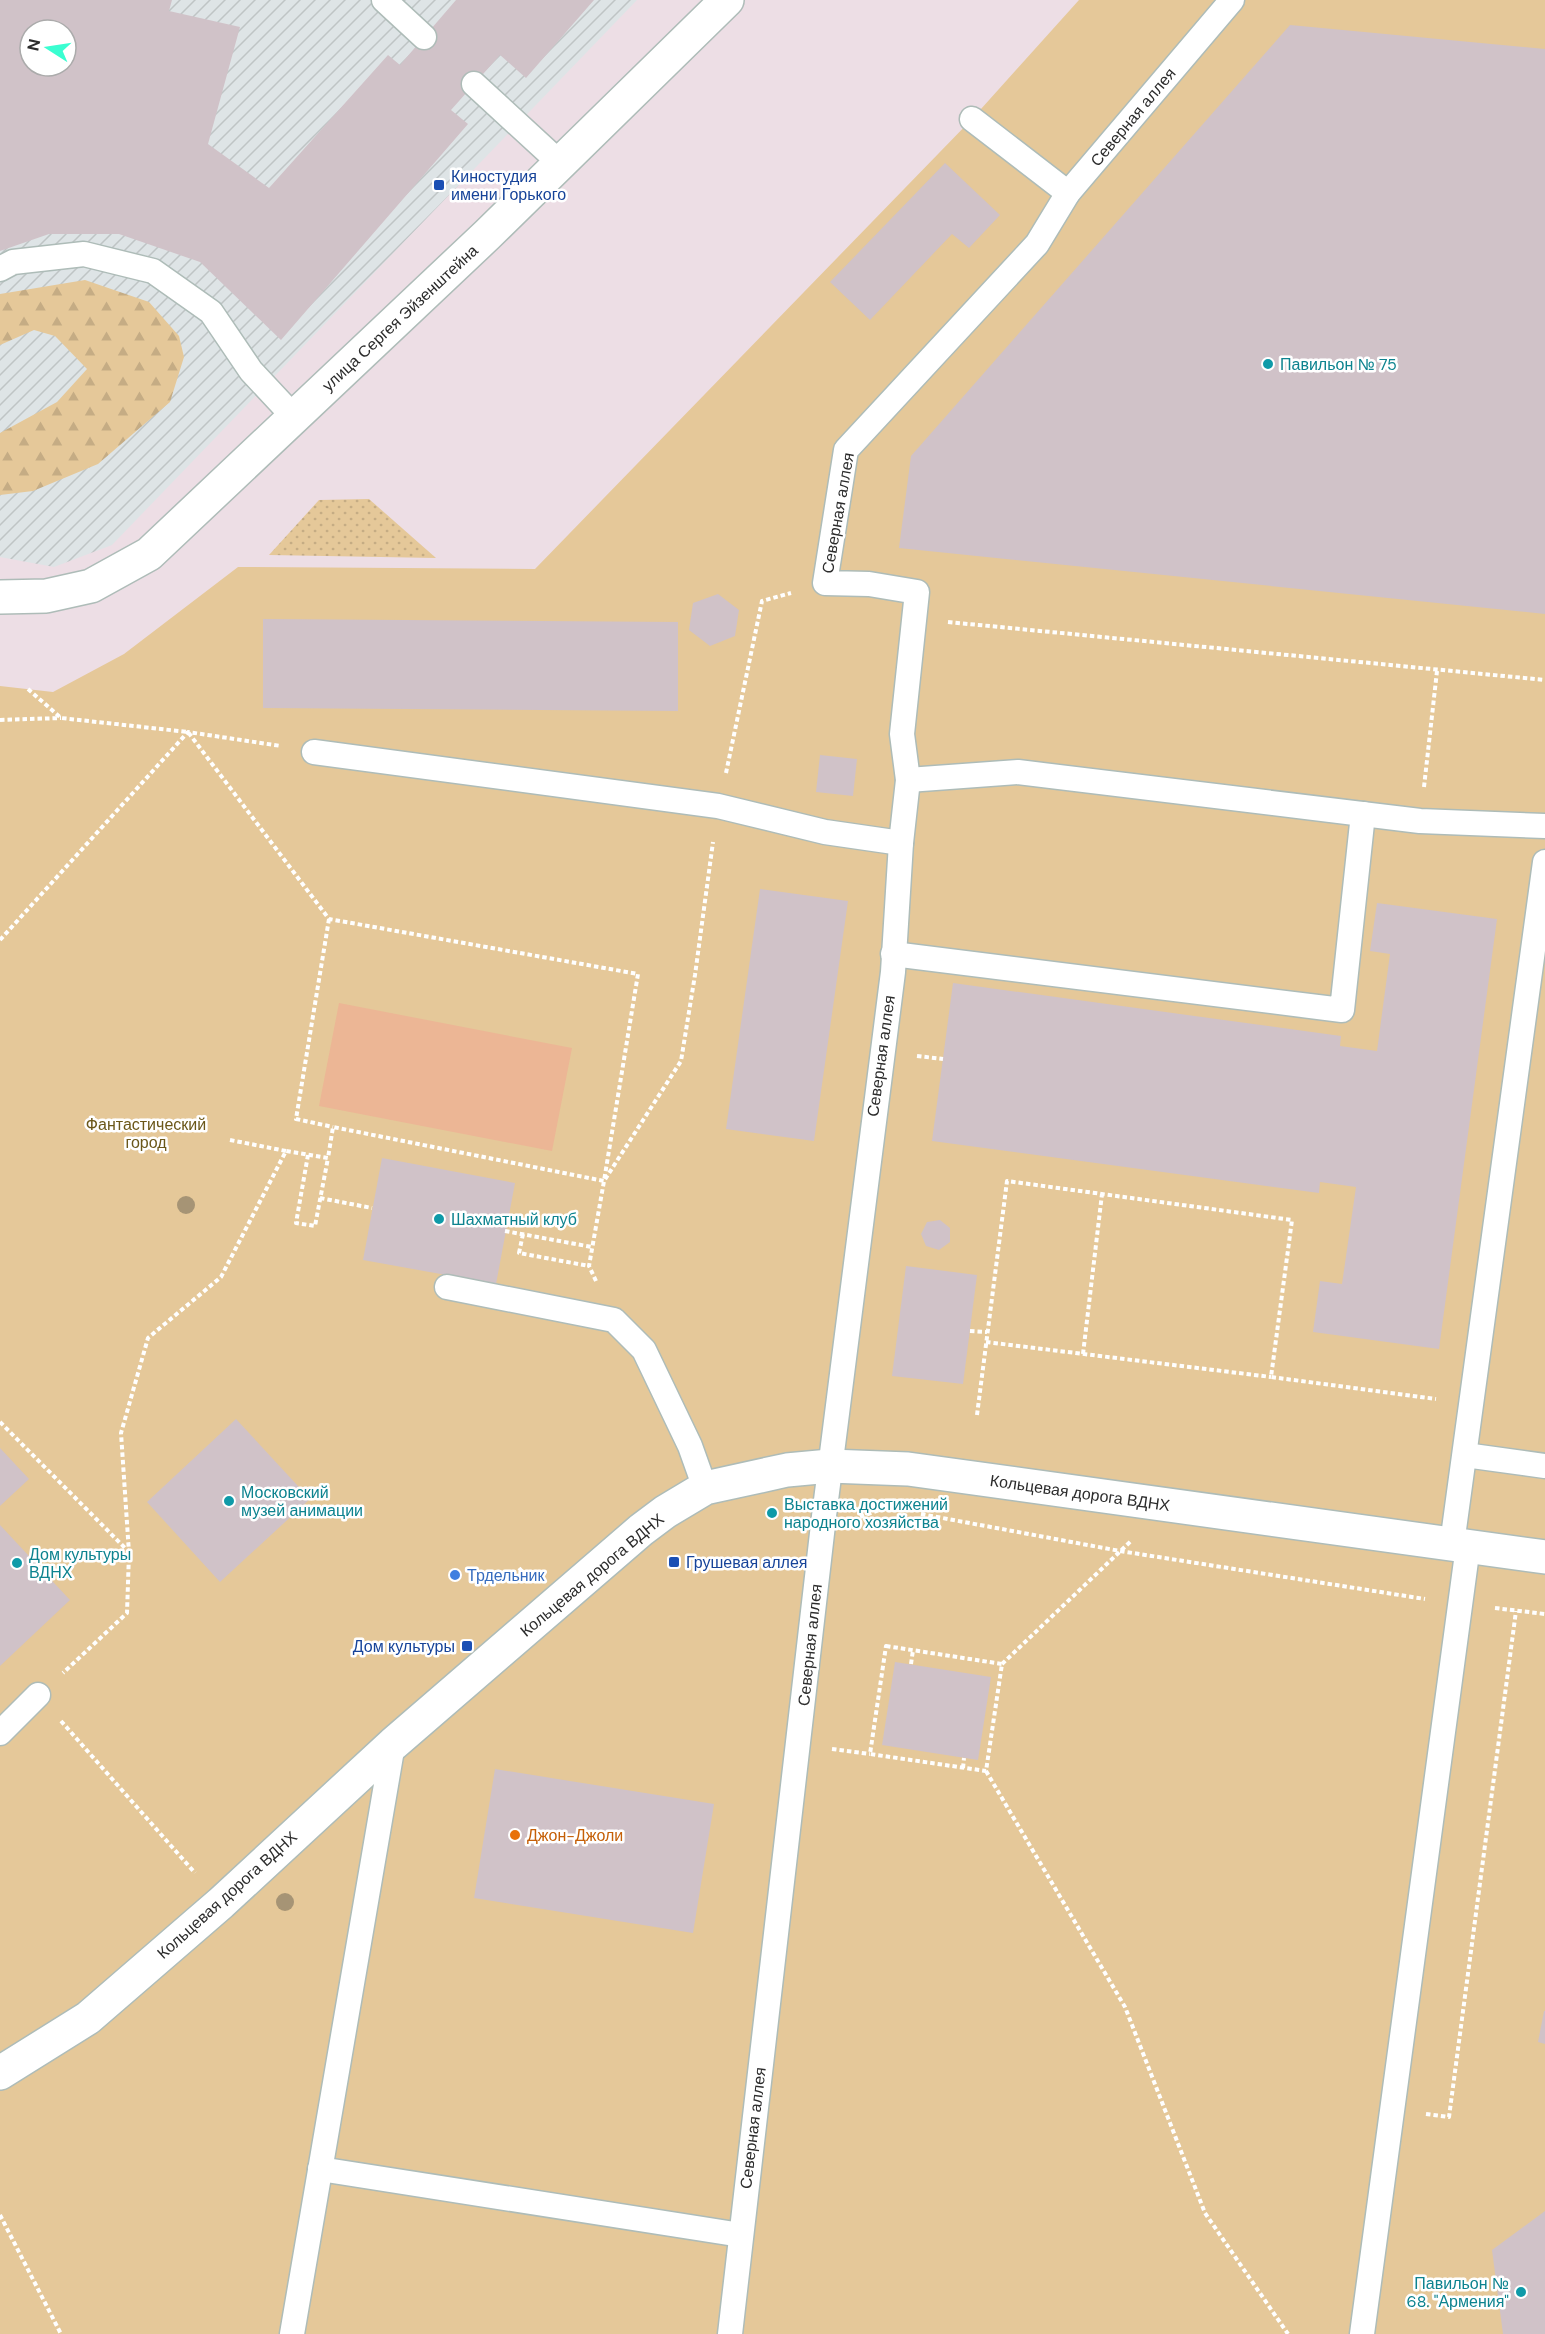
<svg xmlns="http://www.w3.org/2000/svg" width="1545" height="2334" font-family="'DM Sans',sans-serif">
	<defs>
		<pattern id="industrial-furrows" width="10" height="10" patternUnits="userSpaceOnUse" patternTransform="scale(1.5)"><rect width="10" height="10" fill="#dee4e6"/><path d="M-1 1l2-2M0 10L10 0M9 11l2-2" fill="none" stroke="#bfc4c5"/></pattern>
		<pattern id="grass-dots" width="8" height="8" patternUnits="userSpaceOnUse" patternTransform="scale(1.5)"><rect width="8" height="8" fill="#e5c899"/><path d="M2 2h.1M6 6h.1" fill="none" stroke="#c5ac84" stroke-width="1.8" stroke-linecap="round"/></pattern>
		<pattern id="forest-firs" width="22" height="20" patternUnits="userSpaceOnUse" patternTransform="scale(1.5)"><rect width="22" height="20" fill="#e5c899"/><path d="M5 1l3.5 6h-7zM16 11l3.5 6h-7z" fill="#c5ac84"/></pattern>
	</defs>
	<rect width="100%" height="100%" fill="#eddee5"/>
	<path fill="url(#industrial-furrows)" fill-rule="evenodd" d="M 0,0 L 637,0 L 112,545 L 54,567 L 0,557 ZM 30,30 L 66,30 L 66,66 L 30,66 Z"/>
	<path fill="url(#grass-dots)" d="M 369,499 L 436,558 L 269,555 L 319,500 Z"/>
	<path fill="url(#forest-firs)" d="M 85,280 L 149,302 L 179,336 L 184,357 L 170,402 L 98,464 L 33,491 L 0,495 L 0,433 L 57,402 L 87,369 L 55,336 L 34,330 L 0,345 L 0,294 Z"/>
	<path fill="#e5c899" d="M 1079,0 L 1545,0 L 1545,2334 L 0,2334 L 0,686 L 53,692 L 124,654 L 238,567 L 535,569 L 972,119 Z"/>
	<path fill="#ecb695" d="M 339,1003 L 572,1048 L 552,1151 L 319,1106 Z"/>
	<g fill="#d0c2c8" fill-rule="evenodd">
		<path d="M 0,0 L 172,0 L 169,11 L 240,27 L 208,144 L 269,188 L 388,55 L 400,65 L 456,0 L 594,0 L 526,78 L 500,55 L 451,110 L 468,124 L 281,340 L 200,262 L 119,234 L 49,234 L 0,251 ZM 30,30 L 66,30 L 66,66 L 30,66 Z"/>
		<path d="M 1290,25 L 1545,49 L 1545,614 L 899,548 L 911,456 Z"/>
		<path d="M 945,163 L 1000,215 L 969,248 L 952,234 L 870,320 L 830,282 Z"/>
		<path d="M 718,594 L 739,610 L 735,636 L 710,646 L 689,630 L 693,603 Z"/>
		<path d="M 263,619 L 678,622 L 678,711 L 263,708 Z"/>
		<path d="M 820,755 L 857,759 L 853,796 L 816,792 Z"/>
		<path d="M 760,889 L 848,901 L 814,1141 L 726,1129 Z"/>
		<path d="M 1377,903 L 1497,919 L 1439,1349 L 1313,1332 L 1320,1281 L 1342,1284 L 1356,1187 L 1320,1182 L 1319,1193 L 932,1141 L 953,983 L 1341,1036 L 1340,1046 L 1377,1051 L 1390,954 L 1370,951 Z"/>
		<path d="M 382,1158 L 515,1183 L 496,1284 L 363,1260 Z"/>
		<path d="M 940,1220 L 950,1228 L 950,1242 L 939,1250 L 926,1246 L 921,1234 L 927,1222 Z"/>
		<path d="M 906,1266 L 977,1275 L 963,1384 L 892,1376 Z"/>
		<path d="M 236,1419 L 310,1499 L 220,1582 L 147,1502 Z"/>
		<path d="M 0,1448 L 29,1479 L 0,1506 Z"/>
		<path d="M 0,1525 L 70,1600 L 0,1666 Z"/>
		<path d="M 895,1662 L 991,1677 L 978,1760 L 882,1745 Z"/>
		<path d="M 495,1769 L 714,1804 L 693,1933 L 474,1898 Z"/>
		<path d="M 1544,2011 L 1545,2011 L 1545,2044 L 1538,2042 Z"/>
		<path d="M 1545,2211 L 1545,2334 L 1503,2334 L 1492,2250 Z"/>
	</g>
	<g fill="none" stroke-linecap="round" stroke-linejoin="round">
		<g stroke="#aebcb8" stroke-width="27">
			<g id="service">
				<path d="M 384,0 L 424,37"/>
				<path d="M 474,84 L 561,164"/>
				<path d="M 972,119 L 1068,193"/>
				<path d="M 0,269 L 13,262 L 84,254 L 153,271 L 211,312 L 251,371 L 294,417"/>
				<path d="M 314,752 L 718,806 L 825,832 L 901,843"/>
				<path d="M 908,780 L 1018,772 L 1420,821 L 1545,826"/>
				<path d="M 893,954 L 1342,1010 L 1363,814"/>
				<path d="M 447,1287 L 614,1320 L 644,1350 L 690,1446 L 705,1488"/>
				<path d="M 1465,1455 L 1545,1466"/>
				<path d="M 1452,1544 L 1545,862"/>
				<path d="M 0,1733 L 38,1695"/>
				<path d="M 320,2169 L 741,2235"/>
				<path d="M 292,2334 L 393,1744"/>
				<path d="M 730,2334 L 824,1516 L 893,972 L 901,843 L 908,780 L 902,734 L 917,592 L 869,584 L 825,583 L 846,450 L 1037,244 L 1068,193 L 1232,0"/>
				<path d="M 1362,2334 L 1468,1546"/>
			</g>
		</g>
		<g stroke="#aebcb8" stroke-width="36">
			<path id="minor" d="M 0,2073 L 88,2018 L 221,1903 L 393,1744 L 641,1530 L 665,1512 L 705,1488 L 787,1470 L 830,1466 L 908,1469 L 1545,1557"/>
		</g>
		<g stroke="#aebcb8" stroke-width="36">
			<path id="secondary" d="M 0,597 L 46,596 L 91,586 L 149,554 L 487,235 L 727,0"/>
		</g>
		<g stroke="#fff" stroke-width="4" stroke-dasharray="4.5 3" stroke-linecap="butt">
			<path d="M 948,622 L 1545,680"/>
			<path d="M 28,689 L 61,718 L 188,732 L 329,919 L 638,974 L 604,1181 L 333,1127 L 328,1158 L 286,1151 L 221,1277 L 148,1338 L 121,1433 L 129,1553 L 127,1613 L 63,1673"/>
			<path d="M 0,720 L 61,718"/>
			<path d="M 726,773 L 762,601 L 791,593"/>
			<path d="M 1424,787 L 1437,671"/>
			<path d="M 329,919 L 296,1119 L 333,1127"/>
			<path d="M 0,940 L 188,732 L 281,746"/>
			<path d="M 917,1056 L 943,1059"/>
			<path d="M 230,1140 L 286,1151"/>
			<path d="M 308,1155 L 296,1223 L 315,1226 L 328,1158"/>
			<path d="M 320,1198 L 372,1208"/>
			<path d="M 505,1231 L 592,1247"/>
			<path d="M 523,1234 L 519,1253 L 589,1266"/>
			<path d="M 596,1281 L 589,1266 L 604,1181 L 681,1061 L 695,975 L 713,842"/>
			<path d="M 970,1331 L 987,1332"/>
			<path d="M 986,1342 L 1271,1377"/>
			<path d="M 1083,1354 L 1102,1194"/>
			<path d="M 977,1415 L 1007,1181 L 1292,1220 L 1271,1377 L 1436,1399"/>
			<path d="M 0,1422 L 129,1552"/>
			<path d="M 921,1514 L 1120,1551 L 1425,1599"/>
			<path d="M 860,1517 L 879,1510"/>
			<path d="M 519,1568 L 526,1576"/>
			<path d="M 1495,1608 L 1545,1614"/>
			<path d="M 886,1646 L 1002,1664 L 986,1771 L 870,1754 Z"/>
			<path d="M 911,1664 L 913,1650"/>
			<path d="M 1002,1664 L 1132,1540"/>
			<path d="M 61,1721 L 195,1873"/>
			<path d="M 832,1749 L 870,1754"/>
			<path d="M 963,1768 L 964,1758"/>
			<path d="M 986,1771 L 1125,2007 L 1205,2213 L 1288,2334"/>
			<path d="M 1426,2114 L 1449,2117 L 1516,1611"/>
			<path d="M 0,2215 L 61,2334"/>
		</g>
		<use href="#service" stroke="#fff" stroke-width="24"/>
		<use href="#minor" stroke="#fff" stroke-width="33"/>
		<use href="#secondary" stroke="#fff" stroke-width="33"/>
	</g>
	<g fill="#a69475">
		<circle cx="186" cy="1205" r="9"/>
		<circle cx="285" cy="1902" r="9"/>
	</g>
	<g fill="#1a4fb4" stroke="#fff" stroke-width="2">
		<rect x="433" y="179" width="12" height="12" rx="3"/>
		<rect x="668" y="1556" width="12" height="12" rx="3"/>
		<rect x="461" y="1640" width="12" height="12" rx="3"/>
	</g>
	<g fill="#0f9aa8" stroke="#fff" stroke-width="2">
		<circle cx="1268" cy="364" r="6"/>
		<circle cx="439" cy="1219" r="6"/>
		<circle cx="229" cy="1501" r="6"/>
		<circle cx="772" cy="1513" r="6"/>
		<circle cx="17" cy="1563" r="6"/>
		<circle cx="1521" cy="2292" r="6"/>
	</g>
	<circle fill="#3f7fe0" stroke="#fff" stroke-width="2" cx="455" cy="1575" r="6"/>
	<circle fill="#e8710a" stroke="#fff" stroke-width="2" cx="515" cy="1835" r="6"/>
	<g text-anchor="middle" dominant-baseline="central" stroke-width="5" stroke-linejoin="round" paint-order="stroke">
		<g font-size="16" fill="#2c2c2c" stroke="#fff">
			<text transform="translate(1133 117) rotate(-50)">Северная аллея</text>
			<text transform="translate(400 318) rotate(-43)">улица Сергея Эйзенштейна</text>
			<text transform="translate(838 513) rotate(-80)">Северная аллея</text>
			<text transform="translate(881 1056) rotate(-82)">Северная аллея</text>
			<text transform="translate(1080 1493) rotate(8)">Кольцевая дорога ВДНХ</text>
			<text transform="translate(592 1575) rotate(-40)">Кольцевая дорога ВДНХ</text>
			<text transform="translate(810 1645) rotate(-84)">Северная аллея</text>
			<text transform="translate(227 1895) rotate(-42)">Кольцевая дорога ВДНХ</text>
			<text transform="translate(753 2128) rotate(-83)">Северная аллея</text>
		</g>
		<g font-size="16" fill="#164399" stroke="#fff" text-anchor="start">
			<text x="451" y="176">Киностудия<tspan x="451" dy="18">имени Горького</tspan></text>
			<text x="686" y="1562">Грушевая аллея</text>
			<text x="455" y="1646" text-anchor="end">Дом культуры</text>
		</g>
		<g font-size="16" fill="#0d838f" stroke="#fff" text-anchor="start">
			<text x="1280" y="364">Павильон № 75</text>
			<text x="451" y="1219">Шахматный клуб</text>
			<text x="241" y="1492">Московский<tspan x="241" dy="18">музей анимации</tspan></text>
			<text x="784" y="1504">Выставка достижений<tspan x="784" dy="18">народного хозяйства</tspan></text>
			<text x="29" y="1554">Дом культуры<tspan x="29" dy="18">ВДНХ</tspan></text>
			<text x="1509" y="2283" text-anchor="end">Павильон №<tspan x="1509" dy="18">68. "Армения"</tspan></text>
		</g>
		<g font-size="16" fill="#6b5719" stroke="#fff">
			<text x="146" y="1124">Фантастический<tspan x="146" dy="18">город</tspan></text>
		</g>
		<g font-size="16" fill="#366cbe" stroke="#fff" text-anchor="start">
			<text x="467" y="1575">Трдельник</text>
		</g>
		<g font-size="16" fill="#c56008" stroke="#fff" text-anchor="start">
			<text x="527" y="1835">Джон-Джоли</text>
		</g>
	</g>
	<g transform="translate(48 48) rotate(282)"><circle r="28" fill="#ffffff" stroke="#ababab" stroke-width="1.5"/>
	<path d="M0-4.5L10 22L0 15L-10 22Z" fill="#3afed1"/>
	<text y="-9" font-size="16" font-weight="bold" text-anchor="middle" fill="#2c2c2c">N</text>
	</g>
</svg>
